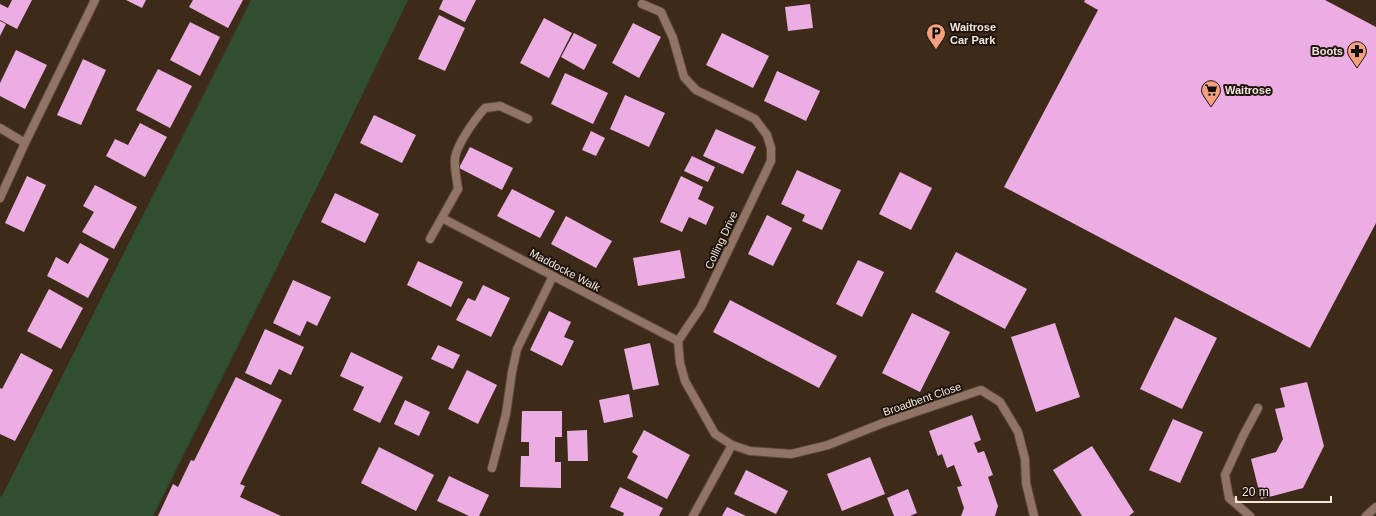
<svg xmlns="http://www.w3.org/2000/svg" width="1376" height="516" font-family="Arial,sans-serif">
	<rect width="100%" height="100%" fill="#3e2a19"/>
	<path fill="#2f4f30" d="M 251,0 L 408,0 L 332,157 L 153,516 L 0,516 L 0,497 L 2,496 Z"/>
	<g fill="#ecaee2">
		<path d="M 12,0 L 32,0 L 17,29 L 0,20 L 0,4 L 8,8 Z"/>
		<path d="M 126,0 L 146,0 L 142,8 Z"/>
		<path d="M 193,0 L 243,0 L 228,28 L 189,7 Z"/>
		<path d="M 443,0 L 476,0 L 465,22 L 439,9 Z"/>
		<path d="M 1085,0 L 1325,0 L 1376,27 L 1376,223 L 1310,348 L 1004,187 L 1098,10 L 1084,2 Z"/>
		<path d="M 810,4 L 813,28 L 788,31 L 785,7 Z"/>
		<path d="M 439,15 L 465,28 L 445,71 L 418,59 Z"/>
		<path d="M 544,18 L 572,33 L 549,78 L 520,63 Z"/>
		<path d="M 0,21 L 6,24 L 0,36 Z"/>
		<path d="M 190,22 L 220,37 L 200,76 L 170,60 Z"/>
		<path d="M 633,23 L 661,37 L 639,78 L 612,63 Z"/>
		<path d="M 574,33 L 597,45 L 584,70 L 561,57 Z"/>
		<path d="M 722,33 L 769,56 L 753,88 L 706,65 Z"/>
		<path d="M 16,50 L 47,65 L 25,109 L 0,96 L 0,83 Z"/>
		<path d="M 83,59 L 106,70 L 81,125 L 57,115 Z"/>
		<path d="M 158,69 L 192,86 L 170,128 L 136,110 Z"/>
		<path d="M 777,71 L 820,91 L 806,121 L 764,101 Z"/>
		<path d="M 565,73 L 608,93 L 593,124 L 551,104 Z"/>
		<path d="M 625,95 L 665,113 L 649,147 L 610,129 Z"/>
		<path d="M 374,115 L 416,135 L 402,163 L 360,143 Z"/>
		<path d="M 140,123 L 167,137 L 145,177 L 106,156 L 115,139 L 128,145 Z"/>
		<path d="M 716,129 L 756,147 L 743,174 L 703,156 Z"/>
		<path d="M 591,131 L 605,138 L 596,156 L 582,150 Z"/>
		<path d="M 470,147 L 513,168 L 502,190 L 459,168 Z"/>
		<path d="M 692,156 L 715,167 L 708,182 L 684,171 Z"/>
		<path d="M 797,170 L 841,190 L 822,230 L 802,221 L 805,215 L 781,204 Z"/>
		<path d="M 900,172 L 932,188 L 911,230 L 879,214 Z"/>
		<path d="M 27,176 L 46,185 L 24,232 L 5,223 Z"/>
		<path d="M 681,176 L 703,187 L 698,199 L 714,207 L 706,225 L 689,217 L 682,232 L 660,222 Z"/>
		<path d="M 95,185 L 137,207 L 114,249 L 82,232 L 94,212 L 83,206 Z"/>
		<path d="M 512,189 L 555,211 L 540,238 L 497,216 Z"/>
		<path d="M 335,193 L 379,214 L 365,243 L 321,222 Z"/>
		<path d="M 767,215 L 792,228 L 773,266 L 748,254 Z"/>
		<path d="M 566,216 L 612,241 L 596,268 L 551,244 Z"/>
		<path d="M 80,243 L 109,259 L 88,298 L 47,276 L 56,257 L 68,264 Z"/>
		<path d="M 680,250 L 685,278 L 638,286 L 633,258 Z"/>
		<path d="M 956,252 L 1027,289 L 1005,329 L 935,292 Z"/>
		<path d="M 858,260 L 884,272 L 862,317 L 836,304 Z"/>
		<path d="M 418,261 L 463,282 L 451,307 L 407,285 Z"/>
		<path d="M 293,280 L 331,297 L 317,326 L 307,321 L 300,336 L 273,323 Z"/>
		<path d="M 483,285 L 510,298 L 491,337 L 456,320 L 468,298 L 475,301 Z"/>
		<path d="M 49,289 L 83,308 L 61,349 L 27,331 Z"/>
		<path d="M 730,300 L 837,356 L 819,388 L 713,332 Z"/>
		<path d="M 549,311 L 571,322 L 564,337 L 574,341 L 562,366 L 530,350 Z"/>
		<path d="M 912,313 L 950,332 L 920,392 L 882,373 Z"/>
		<path d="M 1175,317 L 1217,338 L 1182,409 L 1140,389 Z"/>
		<path d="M 1055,323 L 1080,397 L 1036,412 L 1011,337 Z"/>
		<path d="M 265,329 L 304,347 L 291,375 L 279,369 L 271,385 L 245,373 Z"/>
		<path d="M 650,343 L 659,385 L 633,390 L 624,349 Z"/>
		<path d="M 438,345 L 460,355 L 453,369 L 431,359 Z"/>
		<path d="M 351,352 L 403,377 L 380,423 L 353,410 L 364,387 L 340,376 Z"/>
		<path d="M 21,353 L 53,370 L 15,441 L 0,434 L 0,388 L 2,389 Z"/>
		<path d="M 467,370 L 497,385 L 478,424 L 448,409 Z"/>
		<path d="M 236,377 L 282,400 L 240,484 L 245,486 L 240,497 L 281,516 L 158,516 L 173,484 L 178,487 L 191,460 L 194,461 Z"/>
		<path d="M 1307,382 L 1324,446 L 1303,488 L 1261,499 L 1251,459 L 1276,452 L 1283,439 L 1275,409 L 1285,407 L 1280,388 Z"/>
		<path d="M 629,394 L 633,417 L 604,423 L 599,400 Z"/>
		<path d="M 405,400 L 430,412 L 419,436 L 394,424 Z"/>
		<path d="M 522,411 L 562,411 L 562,437 L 555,437 L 555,462 L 561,462 L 561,488 L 520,487 L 521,456 L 529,456 L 529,442 L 521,442 Z"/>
		<path d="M 972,415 L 981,440 L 974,443 L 978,453 L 984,451 L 993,475 L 988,477 L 998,506 L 995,516 L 961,516 L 964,508 L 957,487 L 962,486 L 954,465 L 947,468 L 942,454 L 938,456 L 929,431 Z"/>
		<path d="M 1173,419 L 1203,432 L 1180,483 L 1149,470 Z"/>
		<path d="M 587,430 L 588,461 L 568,461 L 567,431 Z"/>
		<path d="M 644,430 L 690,455 L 667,499 L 627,478 L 638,456 L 632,452 Z"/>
		<path d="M 1092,446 L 1134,512 L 1129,516 L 1082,516 L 1053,470 Z"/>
		<path d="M 379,447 L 434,475 L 416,511 L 361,483 Z"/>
		<path d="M 870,457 L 885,494 L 842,511 L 827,474 Z"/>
		<path d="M 746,470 L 788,491 L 776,514 L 734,494 Z"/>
		<path d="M 449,476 L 489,495 L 479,516 L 469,516 L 437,501 Z"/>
		<path d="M 620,487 L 663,508 L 659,516 L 623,516 L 624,513 L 610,507 Z"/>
		<path d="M 908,489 L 917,513 L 910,516 L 894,516 L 887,498 Z"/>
		<path d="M 727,507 L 746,516 L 722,516 Z"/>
	</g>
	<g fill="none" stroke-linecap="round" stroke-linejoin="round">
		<g stroke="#5b4838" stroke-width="10">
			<g id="service">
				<path d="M 458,189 C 457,180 454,168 455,158 C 457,144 475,119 485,108 L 500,106 L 528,119"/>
				<path d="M 492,468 L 506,414 L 512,372 L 517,349 L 553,276"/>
				<path d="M 1250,516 L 1229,498 L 1225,475 L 1243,436 L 1258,408"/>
			</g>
		</g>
		<g stroke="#5b4838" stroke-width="10">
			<g id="minor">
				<path d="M 642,4 L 661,12 L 673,38 L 684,77 L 696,90 L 755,119 L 767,135 L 771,148 L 771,161 L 701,307 L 678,341 L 680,363 L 685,381 L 715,434 L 732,445 L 750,451 L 791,454 L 828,445 L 883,423 L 981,390 L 1000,402 L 1018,432 L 1025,459 L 1026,483 L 1034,516"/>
				<path d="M 0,128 L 25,143"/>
				<path d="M 0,198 L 25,143 L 95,0"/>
				<path d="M 442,218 L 678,341"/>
				<path d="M 430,239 L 458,189"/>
				<path d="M 693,516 L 732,445"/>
				<path d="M 1366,516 L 1376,507"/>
			</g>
		</g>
		<use href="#service" stroke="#917463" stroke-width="8"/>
		<use href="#minor" stroke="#917463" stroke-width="8"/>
	</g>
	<defs>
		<g id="parking-pin" transform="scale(1)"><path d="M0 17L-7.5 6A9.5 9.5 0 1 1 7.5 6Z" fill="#f2a07f" stroke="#1e150e"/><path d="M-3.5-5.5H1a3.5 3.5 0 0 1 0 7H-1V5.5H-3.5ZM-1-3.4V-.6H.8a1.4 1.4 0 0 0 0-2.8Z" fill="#111"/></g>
		<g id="pharmacy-pin" transform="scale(1)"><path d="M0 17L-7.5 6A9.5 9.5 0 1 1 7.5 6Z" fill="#f2a07f" stroke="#1e150e"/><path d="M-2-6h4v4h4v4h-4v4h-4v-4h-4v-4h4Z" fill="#111"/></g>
		<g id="supermarket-pin" transform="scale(1)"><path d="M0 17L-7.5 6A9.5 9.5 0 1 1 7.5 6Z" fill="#f2a07f" stroke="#1e150e"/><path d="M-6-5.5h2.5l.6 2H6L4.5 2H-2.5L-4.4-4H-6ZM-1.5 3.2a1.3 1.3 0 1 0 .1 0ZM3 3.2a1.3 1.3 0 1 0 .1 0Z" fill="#111"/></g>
	</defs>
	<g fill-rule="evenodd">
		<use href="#parking-pin" x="936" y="33"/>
		<use href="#pharmacy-pin" x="1357" y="51"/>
		<use href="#supermarket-pin" x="1211" y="90"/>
	</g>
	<g text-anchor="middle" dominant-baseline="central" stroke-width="4" stroke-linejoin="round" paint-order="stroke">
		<g font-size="11" font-weight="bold" fill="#f5e7dd" stroke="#1e150e" text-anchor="start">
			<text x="950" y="27">Waitrose<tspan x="950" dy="13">Car Park</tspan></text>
			<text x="1343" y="51" text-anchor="end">Boots</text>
			<text x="1225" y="90">Waitrose</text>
		</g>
		<g font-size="11" fill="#f5e7dd" stroke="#1e150e">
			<text transform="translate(721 240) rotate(-65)">Colling Drive</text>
			<text transform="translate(565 270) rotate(28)">Maddocke Walk</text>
			<text transform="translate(922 399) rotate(-19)">Broadbent Close</text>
		</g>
	</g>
	<path d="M1236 496v6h95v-6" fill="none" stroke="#f5e7dd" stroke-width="2"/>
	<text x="1242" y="496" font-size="12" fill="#f5e7dd" stroke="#1e150e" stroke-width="3" paint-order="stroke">20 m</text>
</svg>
